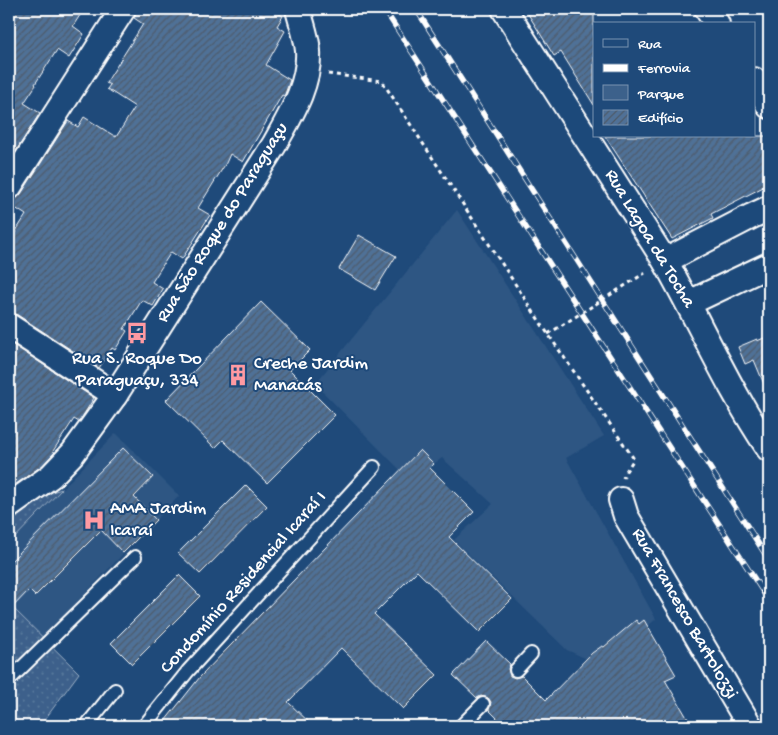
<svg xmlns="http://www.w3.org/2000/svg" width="778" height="735" font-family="'Gochi Hand',sans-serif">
	<defs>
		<pattern id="green-dots" width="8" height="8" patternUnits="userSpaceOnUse" patternTransform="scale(1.25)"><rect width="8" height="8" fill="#3c618b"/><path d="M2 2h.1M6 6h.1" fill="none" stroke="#59799c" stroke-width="1.8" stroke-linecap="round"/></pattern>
		<pattern id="building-hatch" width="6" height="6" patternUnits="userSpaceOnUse" patternTransform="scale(1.25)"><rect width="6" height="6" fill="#507197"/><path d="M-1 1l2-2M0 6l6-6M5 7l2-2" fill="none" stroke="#4e5b6a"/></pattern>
	</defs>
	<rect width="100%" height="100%" fill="#1f4a7a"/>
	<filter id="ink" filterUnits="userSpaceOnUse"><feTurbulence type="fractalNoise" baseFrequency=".02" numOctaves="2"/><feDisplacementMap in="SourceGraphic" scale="10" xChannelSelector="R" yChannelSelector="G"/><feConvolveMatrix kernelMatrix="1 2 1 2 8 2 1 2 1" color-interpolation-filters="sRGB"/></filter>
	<g filter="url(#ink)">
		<g fill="#2e5683">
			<path d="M 457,210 L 604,436 L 566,458 L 656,619 L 608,660 L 587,659 L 567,650 L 454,540 L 493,504 L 442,458 L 411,481 L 315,384 Z"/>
			<path d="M 116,433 L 179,496 L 43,637 L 9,604 L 9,544 Z"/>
		</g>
		<g fill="url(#green-dots)" stroke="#9eb0c5">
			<path d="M 62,489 L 9,544 L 9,517 L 41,495 Z"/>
			<path d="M 9,604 L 79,673 L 40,726 L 9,726 Z"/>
		</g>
		<g fill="url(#building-hatch)" stroke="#fff">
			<path d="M 9,9 L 84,9 L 73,26 L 84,34 L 69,58 L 57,50 L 35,84 L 36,85 L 24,103 L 40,113 L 9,162 Z"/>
			<path d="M 137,9 L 270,9 L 283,16 L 277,26 L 285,31 L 266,65 L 290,80 L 285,94 L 284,96 L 282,95 L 243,162 L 230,154 L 226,163 L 198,208 L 210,215 L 182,259 L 171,252 L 152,282 L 163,289 L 153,306 L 142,300 L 124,329 L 127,331 L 115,350 L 112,348 L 99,368 L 16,314 L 9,312 L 9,242 L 26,215 L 9,204 L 9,201 L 16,199 L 21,194 L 68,121 L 78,127 L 84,117 L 116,137 L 135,107 L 107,89 L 110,85 L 106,83 L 143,24 L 134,18 Z"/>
			<path d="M 525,9 L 594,9 L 594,105 L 561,52 L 554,56 Z"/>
			<path d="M 605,136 L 769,136 L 769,184 L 711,214 L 713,218 L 672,239 Z"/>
			<path d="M 359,235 L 396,256 L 375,290 L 339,269 Z"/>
			<path d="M 261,302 L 310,350 L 290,370 L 335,415 L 267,483 L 223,440 L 215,448 L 166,400 Z"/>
			<path d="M 764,338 L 769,349 L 769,396 L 754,360 L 745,364 L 738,347 L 757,339 L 757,341 Z"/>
			<path d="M 9,342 L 94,398 L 79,422 L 74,419 L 53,451 L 55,452 L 42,466 L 9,489 Z"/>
			<path d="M 123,448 L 153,477 L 134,497 L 156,520 L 123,553 L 101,530 L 35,596 L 29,590 L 9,611 L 9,563 Z"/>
			<path d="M 420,450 L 434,464 L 430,468 L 474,512 L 449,537 L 512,599 L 479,632 L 417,571 L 374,614 L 437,675 L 403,709 L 341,648 L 288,702 L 313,726 L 161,726 L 200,677 Z"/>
			<path d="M 246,485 L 267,506 L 200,574 L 178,553 Z"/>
			<path d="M 179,575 L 200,596 L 132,664 L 111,643 Z"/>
			<path d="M 636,620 L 639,624 L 644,620 L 676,675 L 665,680 L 692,726 L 505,726 L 489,710 L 491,702 L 488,698 L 481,696 L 477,698 L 453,675 L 486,641 L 510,664 L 508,669 L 510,676 L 515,678 L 522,676 L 546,700 L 592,653 L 602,646 L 604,647 Z"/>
		</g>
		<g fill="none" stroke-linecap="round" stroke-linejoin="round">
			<g stroke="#fff" stroke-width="16">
				<g id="lane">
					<path d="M 516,670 L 531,654"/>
					<path d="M 9,680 L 135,557"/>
					<path d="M 86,726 L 115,690"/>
					<path d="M 144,726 L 188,671 L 374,467"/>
					<path d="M 461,726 L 483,704"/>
				</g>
			</g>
			<g stroke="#fff" stroke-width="28">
				<g id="street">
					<path d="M 504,9 L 665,261 C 700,323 729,390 769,449"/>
					<path d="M 707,9 L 717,24"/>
					<path d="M 754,80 L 769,106"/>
					<path d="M 9,187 L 123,9"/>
					<path d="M 665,261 L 752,216 L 769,208"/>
					<path d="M 689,303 L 769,265"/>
					<path d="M 9,326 L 115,395"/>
					<path d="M 621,500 L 626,516 L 750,726"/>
					<path d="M 9,506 L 51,476 L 73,453 L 115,395 L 274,145 C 290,116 310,85 308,51 C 307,37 301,22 298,9"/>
				</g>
			</g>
			<g stroke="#fff" stroke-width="3" stroke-dasharray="4 4" stroke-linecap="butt">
				<path d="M 328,74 L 382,81 L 548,334 L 634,459 L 626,471 L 623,478"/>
				<path d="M 548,334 L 645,273"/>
			</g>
			<use href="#lane" stroke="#1f4a7a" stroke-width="12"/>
			<use href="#street" stroke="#1f4a7a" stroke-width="24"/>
			<g stroke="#fff" stroke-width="5.5">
				<g id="rail">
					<path d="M 384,9 L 769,601"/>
					<path d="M 416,9 L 769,560"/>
				</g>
			</g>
			<use href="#rail" stroke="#1f4a7a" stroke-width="4" stroke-dasharray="11" stroke-linecap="butt"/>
		</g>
	</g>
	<defs>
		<g id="bus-bare" transform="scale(1.725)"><path d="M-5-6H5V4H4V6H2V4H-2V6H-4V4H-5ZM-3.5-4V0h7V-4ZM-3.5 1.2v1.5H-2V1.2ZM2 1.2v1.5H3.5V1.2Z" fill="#ff9aa2" stroke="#1f4a7a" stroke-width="2.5" paint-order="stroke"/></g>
		<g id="building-bare" transform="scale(1.725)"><path d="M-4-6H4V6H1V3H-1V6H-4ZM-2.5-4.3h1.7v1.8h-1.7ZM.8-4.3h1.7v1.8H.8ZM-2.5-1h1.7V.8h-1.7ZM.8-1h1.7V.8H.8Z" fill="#ff9aa2" stroke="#1f4a7a" stroke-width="2.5" paint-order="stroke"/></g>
		<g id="hospital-bare" transform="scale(1.725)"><path d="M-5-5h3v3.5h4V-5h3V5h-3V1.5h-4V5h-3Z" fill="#ff9aa2" stroke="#1f4a7a" stroke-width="2.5" paint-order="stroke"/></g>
	</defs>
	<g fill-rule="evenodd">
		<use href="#bus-bare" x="137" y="333"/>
		<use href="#building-bare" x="238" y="375"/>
		<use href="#hospital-bare" x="94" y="520"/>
	</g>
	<g text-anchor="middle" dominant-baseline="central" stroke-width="4" stroke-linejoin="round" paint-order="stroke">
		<g font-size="19" fill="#fff" stroke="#1f4a7a">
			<text transform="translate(223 223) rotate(-58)">Rua São Roque do Paraguaçu</text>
			<text transform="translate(649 239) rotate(59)">Rua Lagoa da Tocha</text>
			<text transform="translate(244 583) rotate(-48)">Condomínio Residencial Icaraí I</text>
			<text transform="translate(684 614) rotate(60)">Rua Francesco Bartolozzi</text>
		</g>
		<g font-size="19" fill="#fff" stroke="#1f4a7a" text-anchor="start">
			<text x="137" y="359" text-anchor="middle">Rua S. Roque Do<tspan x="137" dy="22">Paraguaçu, 334</tspan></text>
			<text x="254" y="364">Creche Jardim<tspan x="254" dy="22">Manacás</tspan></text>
			<text x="110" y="509">AMA Jardim<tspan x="110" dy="22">Icaraí</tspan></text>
		</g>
	</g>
	<rect width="778" height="735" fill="none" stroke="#1f4a7a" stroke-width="30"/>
	<rect x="15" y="15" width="748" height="705" fill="none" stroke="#fff" stroke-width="2" filter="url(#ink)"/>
	<rect x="593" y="22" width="162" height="115" fill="#1f4a7a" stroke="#7992af"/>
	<rect x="603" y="39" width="25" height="8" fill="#1f4a7a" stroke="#7992af"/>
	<text x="638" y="48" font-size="15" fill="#ffffff">Rua</text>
	<rect x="603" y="64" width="25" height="8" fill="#ffffff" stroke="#7992af"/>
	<text x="638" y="72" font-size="15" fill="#ffffff">Ferrovia</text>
	<rect x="603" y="85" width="25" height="15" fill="#3c618b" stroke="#7992af"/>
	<text x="638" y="98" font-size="15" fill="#ffffff">Parque</text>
	<rect x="603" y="110" width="25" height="15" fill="url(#building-hatch)" stroke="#7992af"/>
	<text x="638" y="122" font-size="15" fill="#ffffff">Edifício</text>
</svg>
